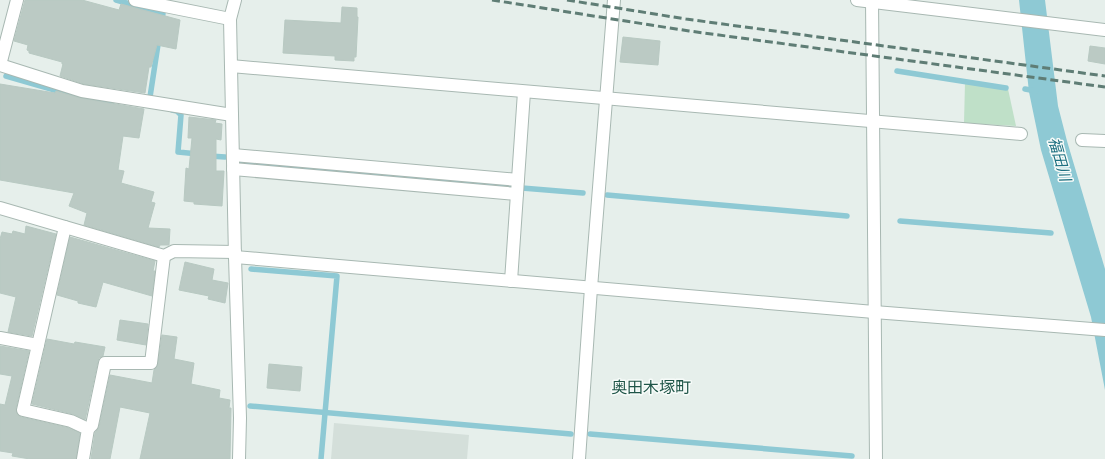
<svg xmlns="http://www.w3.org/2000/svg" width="1105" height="459" font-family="'PT Sans','Noto Sans JP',sans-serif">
	<rect width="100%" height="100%" fill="#e6efeb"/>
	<path fill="#d4dfda" d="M 334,423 L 469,435 L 467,459 L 331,459 Z"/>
	<path fill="#bfe0c8" d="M 965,83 L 1008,89 L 1016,126 L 964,123 Z"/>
	<path fill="#8ec9d4" d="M 1019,0 L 1045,0 L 1058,106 L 1067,141 L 1105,269 L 1105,390 L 1091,317 L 1041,150 L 1029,92 Z"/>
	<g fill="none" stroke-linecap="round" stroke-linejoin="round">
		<g stroke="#8ec9d4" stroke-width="5.5">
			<path d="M 116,0 L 163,13 L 162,22"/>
			<path d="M 897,71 L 1006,88"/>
			<path d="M 6,76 L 79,97 L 112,102"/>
			<path d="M 1025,89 L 1036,91"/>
			<path d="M 150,97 L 159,38"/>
			<path d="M 172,110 L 177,111 L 181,115 L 178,152 L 198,154"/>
			<path d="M 210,156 L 225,157"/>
			<path d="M 241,163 L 513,187"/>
			<path d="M 522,188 L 583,193"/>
			<path d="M 607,195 L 847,216"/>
			<path d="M 900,221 L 1051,233"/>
			<path d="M 251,269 L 337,276 L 321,459"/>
			<path d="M 250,406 L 571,434"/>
			<path d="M 590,434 L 852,456"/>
		</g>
	</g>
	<g fill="#bbcac4" stroke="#b8c9c2">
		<path d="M 25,0 L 82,0 L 119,10 L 121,4 L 180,20 L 176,49 L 157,45 L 151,67 L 149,67 L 145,93 L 84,84 L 60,76 L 63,64 L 62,64 L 62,62 L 29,53 L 29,51 L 27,50 L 28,45 L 14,41 Z"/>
		<path d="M 342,7 L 357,8 L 357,17 L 358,17 L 356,57 L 354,57 L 354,61 L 335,60 L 335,56 L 283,53 L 285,20 L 341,23 Z"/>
		<path d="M 623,37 L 660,41 L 658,65 L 620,62 Z"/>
		<path d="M 1090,46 L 1105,48 L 1105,64 L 1088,61 Z"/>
		<path d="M 0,84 L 55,93 L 56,91 L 81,98 L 144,109 L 139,138 L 123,136 L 118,170 L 124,171 L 121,183 L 154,192 L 151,202 L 155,203 L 148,228 L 170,229 L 169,245 L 160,245 L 159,247 L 84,225 L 87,213 L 69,206 L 74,193 L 0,180 Z"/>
		<path d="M 189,117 L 216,120 L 215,123 L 222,124 L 221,140 L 216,139 L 216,171 L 224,171 L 222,206 L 194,204 L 194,202 L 184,201 L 186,168 L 189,169 L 192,138 L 188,138 Z"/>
		<path d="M 26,226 L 56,234 L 32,336 L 8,332 L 16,297 L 0,293 L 0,239 L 2,232 L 12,234 L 13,231 L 25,234 Z"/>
		<path d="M 70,237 L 155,261 L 153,271 L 155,271 L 152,296 L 103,282 L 96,307 L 78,303 L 78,301 L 57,295 Z"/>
		<path d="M 185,262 L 214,269 L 212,280 L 228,283 L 225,303 L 208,299 L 209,296 L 179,290 Z"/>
		<path d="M 120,320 L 148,324 L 146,345 L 117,340 Z"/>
		<path d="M 162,335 L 177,337 L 174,359 L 194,363 L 191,384 L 220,390 L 219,398 L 230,400 L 229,408 L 231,408 L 230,459 L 140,459 L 150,413 L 120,407 L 110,459 L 91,459 L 95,433 L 99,427 L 110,375 L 152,383 L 154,370 L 158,364 Z"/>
		<path d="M 47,339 L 74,344 L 75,342 L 105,347 L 103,356 L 99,358 L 98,361 L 85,420 L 73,414 L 32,404 Z"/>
		<path d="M 0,346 L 29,351 L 16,408 L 18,415 L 21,417 L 69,428 L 80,433 L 76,459 L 30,459 L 12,456 L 13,453 L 0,451 L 0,404 L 5,405 L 12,376 L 0,374 Z"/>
		<path d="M 269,364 L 302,367 L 300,391 L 267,388 Z"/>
	</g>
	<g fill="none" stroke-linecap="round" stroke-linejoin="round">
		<g stroke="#a8b8b2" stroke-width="14">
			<g id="minor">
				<path d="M 135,0 L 230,19"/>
				<path d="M 235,0 L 230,19 L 235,257 L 240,418 L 239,459"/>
				<path d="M 857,0 L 1105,30"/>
				<path d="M 872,0 L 876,459"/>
				<path d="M 0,65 L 82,91 L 232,115"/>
				<path d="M 0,65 L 17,0"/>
				<path d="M 231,66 L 1021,134"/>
				<path d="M 1082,140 L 1105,141"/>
				<path d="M 233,155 L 518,180"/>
				<path d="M 233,169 L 517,194"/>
				<path d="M 0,208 L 164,256 L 174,251 L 235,252"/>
				<path d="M 235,257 L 874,312 L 1105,330"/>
				<path d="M 511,281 L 524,92"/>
				<path d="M 0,338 L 38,345 L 65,227"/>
				<path d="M 38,345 L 23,410 L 71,421 L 88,429 L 83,459"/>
				<path d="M 88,429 L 92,425 L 105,363 L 151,363 L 164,256"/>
				<path d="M 579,459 L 591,288 L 614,0"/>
			</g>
		</g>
		<use href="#minor" stroke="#fff" stroke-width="12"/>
		<g stroke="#5f7d75" stroke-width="3" stroke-dasharray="8 4" stroke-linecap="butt">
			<path d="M 492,0 L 689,31 L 1105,87"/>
			<path d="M 567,0 L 686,19 L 1105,76"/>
		</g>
	</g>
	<g text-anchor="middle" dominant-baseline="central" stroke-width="3" stroke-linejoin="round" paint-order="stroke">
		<g font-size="15" font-style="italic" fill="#1c6f80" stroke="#f7fbf9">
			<text transform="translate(1060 159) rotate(74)">福田川</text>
		</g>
		<g font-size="16" fill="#1f5548" stroke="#f7fbf9">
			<text x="651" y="387">奥田木塚町</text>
		</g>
	</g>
</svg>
